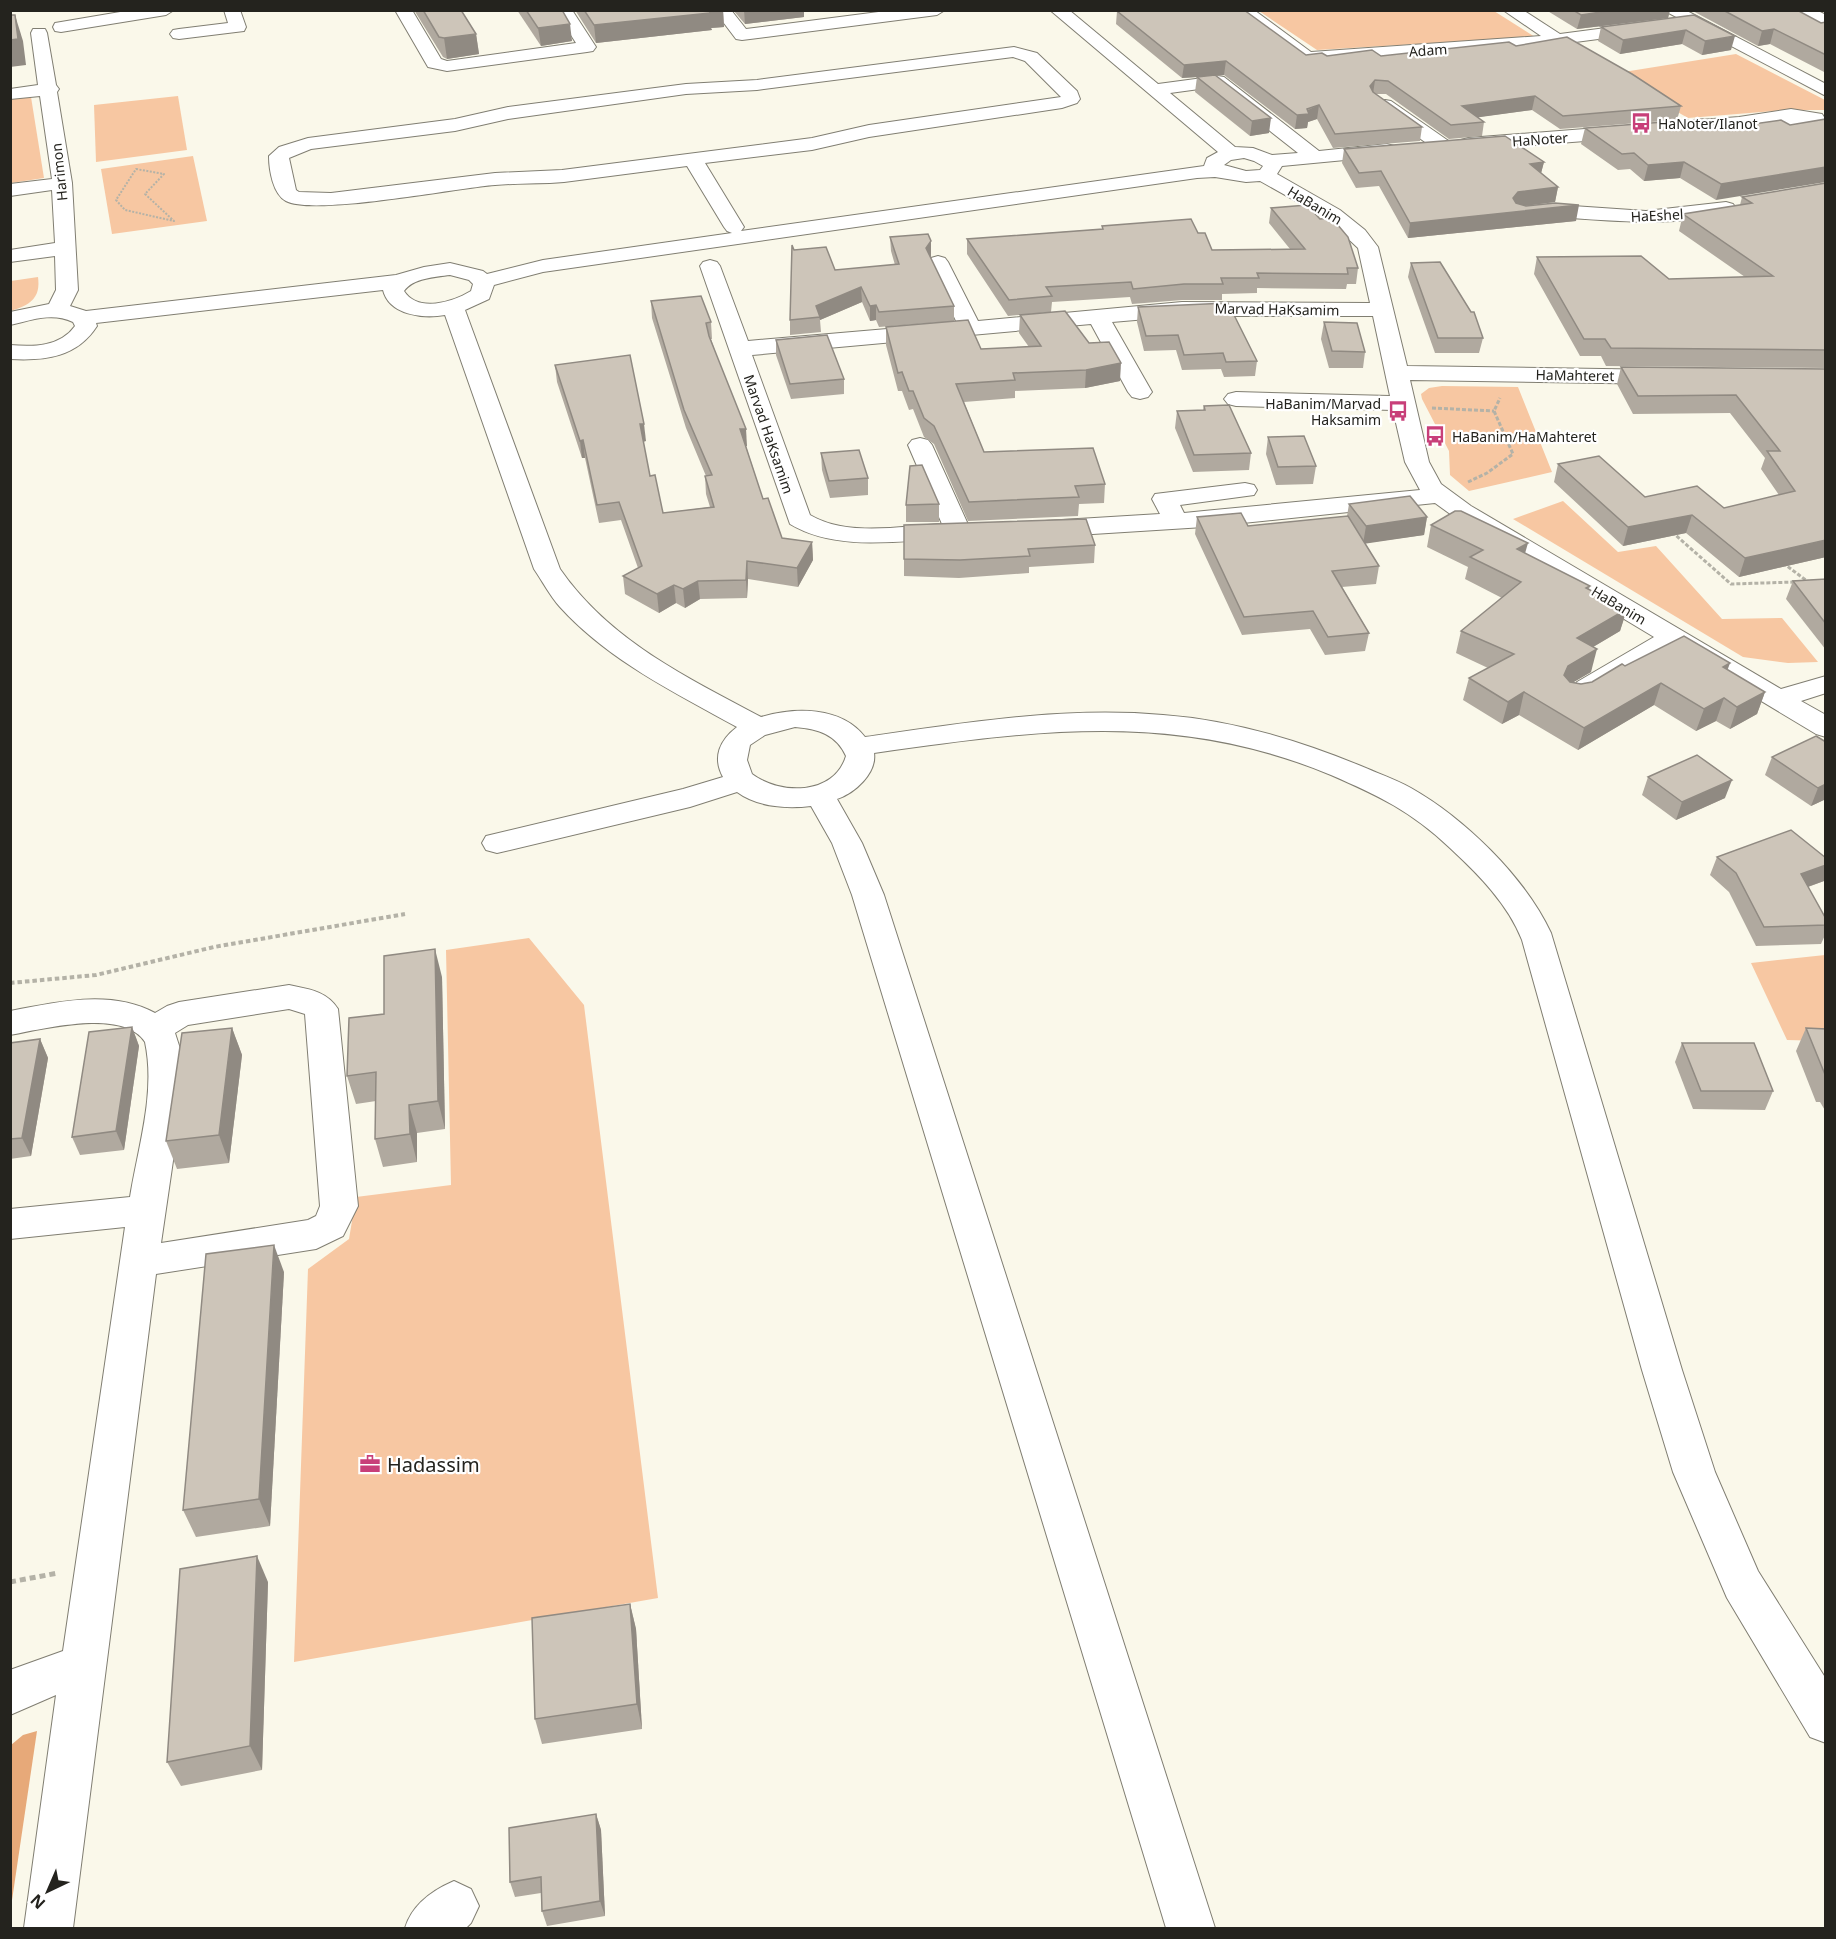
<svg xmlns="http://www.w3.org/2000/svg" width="1836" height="1939" font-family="'Noto Sans',sans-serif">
	<rect width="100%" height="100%" fill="#faf8ea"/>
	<g fill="#f7c7a2">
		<path d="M 1259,11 L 1494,11 L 1535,37 L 1317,50 Z"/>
		<path d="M 1736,54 L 1825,100 L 1825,110 L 1787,110 L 1688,118 L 1611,74 Z"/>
		<path d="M 178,96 L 187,150 L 96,162 L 94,105 Z"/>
		<path d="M 31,97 L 44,178 L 11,183 L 10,99 Z"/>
		<path d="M 193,156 L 207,221 L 112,234 L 101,169 Z"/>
		<path d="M 38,277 C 41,299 29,305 11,311 L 11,281 Z"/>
		<path d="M 1442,386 L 1518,387 L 1552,472 L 1469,491 L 1450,475 L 1449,451 L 1422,399 L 1421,394 L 1429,388 Z"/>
		<path d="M 1563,501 L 1618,552 L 1656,546 L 1722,619 L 1782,618 L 1818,662 L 1788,663 L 1743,657 L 1513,519 Z"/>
		<path d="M 529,938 L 584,1005 L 658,1598 L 294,1662 L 308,1269 L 349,1239 L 356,1197 L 451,1185 L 446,950 Z"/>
		<path d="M 1825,955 L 1825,1041 L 1787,1040 L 1751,963 Z"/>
	</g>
	<path fill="#e7a979" d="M 37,1731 L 11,1907 L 11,1745 L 23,1735 Z"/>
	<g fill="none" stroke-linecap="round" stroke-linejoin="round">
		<g stroke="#807e72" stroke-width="2">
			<g id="minor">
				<path d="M 132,10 L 174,10 L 166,15 L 61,32 L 55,31 L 53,27 L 55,23 L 61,22 Z"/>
				<path d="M 224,10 L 240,10 L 246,27 L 244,31 L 179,39 L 173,38 L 170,34 L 173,30 L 179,29 L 228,23 Z"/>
				<path d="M 395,10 L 412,10 L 441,59 L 447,61 L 576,43 L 555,10 L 572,10 L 596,47 L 593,51 L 587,52 L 447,71 L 428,67 Z"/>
				<path d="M 714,10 L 731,10 L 746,29 L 894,10 L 945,10 L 937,15 L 742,40 L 736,39 Z"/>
				<path d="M 1050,10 L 1069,10 L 1158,84 L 1218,76 L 1224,77 L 1319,151 L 1387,144 L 1394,146 L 1396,150 L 1394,154 L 1387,156 L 1282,166 L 1277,174 L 1340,210 L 1365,230 L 1378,247 L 1407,366 L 1665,370 L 1673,372 L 1676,377 L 1673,382 L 1665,384 L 1410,380 L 1429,462 L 1441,484 L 1471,506 L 1781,689 L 1826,676 L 1826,693 L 1801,701 L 1826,715 L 1826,737 L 1816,734 L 1673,648 L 1597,694 L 1587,696 L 1577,694 L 1573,688 L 1577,682 L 1654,637 L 1453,516 L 1435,503 L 1204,527 L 1045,537 L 1036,534 L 1032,529 L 1036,524 L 1045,521 L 1160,514 L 1152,499 L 1155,494 L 1245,483 L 1254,485 L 1257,490 L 1254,495 L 1180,505 L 1184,513 L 1204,511 L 1420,490 L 1405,462 L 1393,410 L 1236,406 L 1228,404 L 1224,399 L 1228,394 L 1236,392 L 1390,396 L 1373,316 L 1182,316 L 1112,322 L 1152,392 L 1148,397 L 1140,399 L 1132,397 L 1128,392 L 1091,324 L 752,355 L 810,515 C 847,537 901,526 942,524 L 908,445 L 912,440 L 920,438 L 928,440 L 932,445 L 971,531 L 967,536 L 958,539 C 948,538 936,540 926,540 C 881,543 830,548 790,524 L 700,266 L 703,262 L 710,260 L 717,262 L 720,266 L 748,341 L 957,323 L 928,262 L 931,258 L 938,256 L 945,258 L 948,262 L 978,321 L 1182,302 L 1370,303 L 1358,248 L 1326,218 L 1260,181 L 1246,182 L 1215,177 L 1197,178 L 543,272 L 494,285 L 489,299 L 465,310 L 560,569 C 609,640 686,677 761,717 C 795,707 841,706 865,737 C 963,723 1064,706 1163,715 C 1231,720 1298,740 1361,766 C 1377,773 1395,779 1411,788 C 1464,818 1525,877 1551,933 L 1682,1370 L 1715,1472 L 1758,1571 L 1826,1679 L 1826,1743 L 1810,1737 L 1727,1598 L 1673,1472 L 1642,1370 L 1522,940 C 1508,904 1478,874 1450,848 C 1411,811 1379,796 1331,775 C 1176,710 1035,730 874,753 C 877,773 855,793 837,799 L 862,843 L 884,895 L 1215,1928 L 1166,1928 L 852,895 L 832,843 L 811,806 C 787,809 757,807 737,792 L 690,807 L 497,853 L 486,850 L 482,843 L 486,836 L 683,789 L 723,777 C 712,757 720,740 737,727 C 675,693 608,660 560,607 C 550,596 543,582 534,569 L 445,315 C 423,319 389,315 383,290 L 96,323 L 97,326 C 77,357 46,361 10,359 L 10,345 C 33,347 60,347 75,326 L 73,322 C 52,312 32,320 10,325 L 10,312 L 49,304 L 56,290 L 55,256 L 10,262 L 10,250 L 55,243 L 52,190 L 10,196 L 10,184 L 52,179 L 40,96 L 10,99 L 10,89 L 38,85 L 31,33 L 33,29 L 45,29 L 47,33 L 56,85 L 59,89 L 57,92 L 72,183 L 78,290 L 70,306 L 86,311 L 396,275 L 424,267 L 450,263 L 483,271 L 487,274 L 543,260 L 732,233 L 727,231 L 724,227 L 687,166 C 646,171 605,177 564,182 C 541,184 518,183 495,185 C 456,188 314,216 286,201 C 273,194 269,170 269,156 L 279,147 L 308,138 L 455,119 L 508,107 L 686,84 L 757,80 L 1014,47 L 1037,53 L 1077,91 L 1080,99 L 1077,103 L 1062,108 L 869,137 L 812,150 L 705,163 L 744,227 L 741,231 L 1204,166 L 1207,158 L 1218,152 ZM 1013,57 L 1025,61 L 1061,97 L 869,125 L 812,138 L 562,170 L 495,173 L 331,193 L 299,192 L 296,190 L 289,158 L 311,149 L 455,131 L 508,119 L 686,94 L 757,90 ZM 1214,87 L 1298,153 L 1272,155 L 1253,148 L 1235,147 L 1170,93 ZM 1244,158 L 1254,161 L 1263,166 L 1260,170 L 1246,171 L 1224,165 L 1231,160 ZM 450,275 L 469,280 L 473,284 L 471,291 C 453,302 418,313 404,291 C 413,278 435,277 450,275 ZM 795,727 C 818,729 836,734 846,756 C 834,796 780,795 752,774 L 747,760 L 750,745 L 765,735 Z"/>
				<path d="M 1235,10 L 1254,10 L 1311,52 L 1541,36 L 1503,10 L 1523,10 L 1560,34 L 1644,23 L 1650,24 L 1652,28 L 1650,32 L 1644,33 L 1522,49 L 1307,62 L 1301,61 Z"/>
				<path d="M 1663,10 L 1685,10 L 1826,84 L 1826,96 Z"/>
				<path d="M 1801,10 L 1816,10 L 1826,15 L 1826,26 L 1802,17 L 1800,13 Z"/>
				<path d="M 1385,100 L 1391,101 L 1450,142 L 1452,146 L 1450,150 L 1436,150 L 1379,109 L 1376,105 L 1379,101 Z"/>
				<path d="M 1791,109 L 1822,114 L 1826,120 L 1826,129 C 1809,136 1790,137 1776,124 L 1739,129 L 1468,150 L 1461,148 L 1459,144 L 1461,140 L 1468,138 L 1739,117 Z"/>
				<path d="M 1726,202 L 1733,204 L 1736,208 L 1733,212 C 1679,226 1627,222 1572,218 C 1557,217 1540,220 1526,216 L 1523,212 L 1526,208 L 1558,205 L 1646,211 Z"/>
				<path d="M 289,985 C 308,989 327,991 338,1009 L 358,1206 L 343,1236 L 316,1249 L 156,1274 L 73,1928 L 24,1928 L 56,1695 L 10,1715 L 10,1670 L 63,1651 L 125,1227 L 10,1239 L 10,1209 L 130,1197 C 138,1147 156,1093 145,1042 C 123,1008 44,1029 10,1035 L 10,1011 C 57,1002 111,989 155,1013 L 167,1006 L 179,1002 ZM 289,1009 L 305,1014 L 320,1206 L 316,1216 L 308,1220 L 161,1243 L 182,1099 L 183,1058 L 175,1033 L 188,1025 Z"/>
				<path d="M 454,1881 L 471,1889 L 479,1906 L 471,1923 L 466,1928 L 405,1928 C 412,1905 431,1891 454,1881 Z"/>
			</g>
		</g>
		<path stroke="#b4b2a7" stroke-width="2" stroke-dasharray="2 1.5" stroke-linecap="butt" d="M 136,169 L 164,174 L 145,194 L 174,221 L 125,210 L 116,200 Z"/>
		<g stroke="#b4b2a7" stroke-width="3" stroke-dasharray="4 2" stroke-linecap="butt">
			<path d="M 1432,408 L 1494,411"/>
			<path d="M 1468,482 L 1487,473 L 1513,454 L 1494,411 L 1500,398"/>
			<path d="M 1672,532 L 1731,584 L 1795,582"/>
			<path d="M 1783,563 L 1807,581"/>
		</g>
		<path stroke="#b4b2a7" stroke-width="4" stroke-dasharray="4.5 3" stroke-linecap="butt" d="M 10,983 L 96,975 L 214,947 L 405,914"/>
		<path stroke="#b4b2a7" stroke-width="5" stroke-dasharray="6 4" stroke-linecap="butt" d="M 10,1582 L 58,1573"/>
		<use href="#minor" fill="#fff" fill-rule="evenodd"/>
	</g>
	<g fill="#b0a99f">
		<path d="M 414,10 L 461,10 L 476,34 L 479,54 L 447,59 L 443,57 Z"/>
		<path d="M 517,10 L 562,10 L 572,41 L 541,46 Z"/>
		<path d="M 575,10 L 723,10 L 724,27 L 711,28 L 712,30 L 596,43 Z"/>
		<path d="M 733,10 L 804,10 L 804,17 L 745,24 Z"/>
		<path d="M 1546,10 L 1670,10 L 1668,18 L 1577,29 Z"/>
		<path d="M 1691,10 L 1797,10 L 1821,23 L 1826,22 L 1826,73 L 1770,44 L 1758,46 Z"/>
		<path d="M 1117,11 L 1306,55 L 1327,56 L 1381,56 L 1516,46 L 1681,106 L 1677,120 L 1560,129 L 1532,110 L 1478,117 L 1484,122 L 1482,136 L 1449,139 L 1386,94 L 1376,94 L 1422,127 L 1420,141 L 1333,148 L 1317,119 L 1308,122 L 1307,128 L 1295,129 L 1224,75 L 1216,76 L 1269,133 L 1250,136 L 1195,92 L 1197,77 L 1199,77 L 1182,78 L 1116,24 Z"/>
		<path d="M 1694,15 L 1731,50 L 1702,55 L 1682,44 L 1620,54 L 1598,41 L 1601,27 Z"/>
		<path d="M 1712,125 L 1725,128 L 1790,125 L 1716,200 L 1680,178 L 1644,181 L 1630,169 L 1618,170 L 1581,144 L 1585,128 Z"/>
		<path d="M 1344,149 L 1544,162 L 1541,173 L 1558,187 L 1555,202 L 1524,206 L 1576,221 L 1408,238 L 1379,186 L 1356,188 L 1342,163 Z"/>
		<path d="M 1826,183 L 1826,368 L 1606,366 L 1601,356 L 1580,356 L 1534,274 L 1537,257 L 1669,279 L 1745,277 L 1679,231 L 1683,214 L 1740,205 L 1742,197 Z"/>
		<path d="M 1271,208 L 1358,268 L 1356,284 L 1347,284 L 1346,289 L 1257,288 L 1257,293 L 1222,294 L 1222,300 L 1182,300 L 1132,304 L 1130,297 L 1052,302 L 1051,312 L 1008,316 L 967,254 L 967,239 L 1102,229 L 1102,226 L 1198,233 L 1212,250 L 1290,249 L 1269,223 Z"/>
		<path d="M 890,237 L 931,256 L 930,257 L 954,306 L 954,321 L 981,349 L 1029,347 L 1019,333 L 1020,315 L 1089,343 L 1120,381 L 1085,388 L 1015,391 L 1015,398 L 964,402 L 984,452 L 1105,484 L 1104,503 L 1079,504 L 1078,516 L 968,521 L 934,444 L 924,437 L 913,409 L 909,410 L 902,391 L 898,391 L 886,345 L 886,327 L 943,322 L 879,327 L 876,320 L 870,321 L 862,302 L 820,320 L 821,332 L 790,335 L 790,320 L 835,270 L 895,265 L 891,251 Z"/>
		<path d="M 1411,263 L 1483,338 L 1479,353 L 1435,353 L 1408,277 Z"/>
		<path d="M 651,301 L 711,322 L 712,339 L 711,339 L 747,446 L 746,446 L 763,499 L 782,538 L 812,542 L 813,560 L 798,587 L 748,579 L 747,598 L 700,599 L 685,608 L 676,603 L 659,613 L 625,594 L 623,576 L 638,568 L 621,520 L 599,523 L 585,458 L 582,458 L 557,382 L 555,365 L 646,441 L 643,442 L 650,476 L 663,513 L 710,507 L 706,494 L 705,476 L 706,476 L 686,428 L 652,318 Z"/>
		<path d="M 1138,307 L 1257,361 L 1255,376 L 1224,377 L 1221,369 L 1182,370 L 1176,350 L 1144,351 L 1137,322 Z"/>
		<path d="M 1324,322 L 1365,352 L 1363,368 L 1329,368 L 1321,339 Z"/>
		<path d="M 776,340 L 844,379 L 844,394 L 791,399 L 776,355 Z"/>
		<path d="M 1621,367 L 1826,369 L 1826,557 L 1739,577 L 1686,533 L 1623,546 L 1554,482 L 1558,464 L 1645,497 L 1724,508 L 1779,495 L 1761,469 L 1765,458 L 1730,413 L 1633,414 L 1617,384 Z"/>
		<path d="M 1204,406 L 1251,453 L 1249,470 L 1193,472 L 1175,428 L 1177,411 L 1203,410 Z"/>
		<path d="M 1268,437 L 1316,466 L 1313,484 L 1276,485 L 1266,454 Z"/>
		<path d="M 821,453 L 868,478 L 868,495 L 830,498 L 822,470 Z"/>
		<path d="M 939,504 L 939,522 L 906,522 L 906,505 Z"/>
		<path d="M 1349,504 L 1427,517 L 1424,535 L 1365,543 L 1379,566 L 1376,584 L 1342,587 L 1369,633 L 1365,651 L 1325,655 L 1310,629 L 1242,635 L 1195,534 L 1197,517 L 1248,526 L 1347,516 Z"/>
		<path d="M 904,525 L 1095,545 L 1094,563 L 1029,567 L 1029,573 L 959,578 L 904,576 Z"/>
		<path d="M 1431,525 L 1525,554 L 1590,586 L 1589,589 L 1627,609 L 1620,631 L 1593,647 L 1591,672 L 1573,682 L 1581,684 L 1592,682 L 1625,666 L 1728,670 L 1765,692 L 1757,714 L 1730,729 L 1716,721 L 1696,731 L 1654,705 L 1578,750 L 1519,715 L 1502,724 L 1463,700 L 1469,678 L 1488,668 L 1456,653 L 1461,631 L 1502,598 L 1465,579 L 1468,567 L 1427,547 Z"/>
		<path d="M 1826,579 L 1826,650 L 1786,599 L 1793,581 Z"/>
		<path d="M 1826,742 L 1826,799 L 1811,806 L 1765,775 L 1772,757 Z"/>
		<path d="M 1648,777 L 1725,798 L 1676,820 L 1642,795 Z"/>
		<path d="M 1717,857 L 1824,881 L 1808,887 L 1826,919 L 1826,933 L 1821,944 L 1756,946 L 1729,892 L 1710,875 Z"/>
		<path d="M 442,977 L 445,1129 L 417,1133 L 417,1162 L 383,1167 L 375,1139 L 376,1101 L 356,1104 L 347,1076 L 384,1014 Z"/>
		<path d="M 132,1027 L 139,1046 L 124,1150 L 80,1155 L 72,1137 Z"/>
		<path d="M 232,1028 L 242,1055 L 229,1163 L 177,1169 L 166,1141 Z"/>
		<path d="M 1806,1028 L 1826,1029 L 1826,1112 L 1820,1102 L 1816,1102 L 1796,1051 Z"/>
		<path d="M 40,1039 L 48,1058 L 31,1156 L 10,1159 L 10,1043 Z"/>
		<path d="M 1682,1043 L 1773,1091 L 1765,1110 L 1693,1109 L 1675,1062 Z"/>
		<path d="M 284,1272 L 270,1526 L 196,1537 L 183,1510 Z"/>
		<path d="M 268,1582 L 262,1770 L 181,1786 L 167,1762 Z"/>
		<path d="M 630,1604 L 636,1629 L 642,1729 L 542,1744 L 535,1719 Z"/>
		<path d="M 596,1814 L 601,1830 L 605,1916 L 547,1926 L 542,1911 L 541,1893 L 515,1897 L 510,1882 Z"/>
	</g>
	<g fill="#908a82">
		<path d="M 723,10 L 724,27 L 711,28 L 712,30 L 596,43 L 594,25 L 709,11 Z"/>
		<path d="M 744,10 L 804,10 L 804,17 L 745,24 Z"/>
		<path d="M 1614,10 L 1670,10 L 1668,18 L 1577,29 L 1581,15 Z"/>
		<path d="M 15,15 L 23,41 L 26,65 L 10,67 L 10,40 Z"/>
		<path d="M 570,24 L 572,41 L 541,46 L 538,28 Z"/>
		<path d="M 1774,29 L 1770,44 L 1758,46 L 1762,31 Z"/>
		<path d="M 1686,30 L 1682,44 L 1620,54 L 1623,40 Z"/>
		<path d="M 476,34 L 479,54 L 447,59 L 444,38 Z"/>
		<path d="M 1735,36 L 1731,50 L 1702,55 L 1705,41 Z"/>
		<path d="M 1226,61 L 1224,75 L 1182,78 L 1184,65 Z"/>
		<path d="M 1375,80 L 1373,94 L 1370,86 Z"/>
		<path d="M 1535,96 L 1532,110 L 1459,120 L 1462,106 Z"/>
		<path d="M 1319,105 L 1317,119 L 1308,122 L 1307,128 L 1295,129 L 1297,115 Z"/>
		<path d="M 1271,118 L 1269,133 L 1250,136 L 1252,121 Z"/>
		<path d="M 1544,162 L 1540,177 L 1530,164 Z"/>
		<path d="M 1684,162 L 1680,178 L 1644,181 L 1648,165 Z"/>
		<path d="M 1826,167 L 1826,182 L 1716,200 L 1721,184 Z"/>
		<path d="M 1558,187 L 1555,202 L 1515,207 L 1579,205 L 1576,221 L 1408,238 L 1410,223 L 1513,198 L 1518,192 Z"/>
		<path d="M 931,241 L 931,256 L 926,263 L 926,248 Z"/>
		<path d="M 861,287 L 862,302 L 820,320 L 816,306 Z"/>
		<path d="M 876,305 L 876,320 L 870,321 L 870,306 Z"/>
		<path d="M 1121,363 L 1120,381 L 1085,388 L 1086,370 Z"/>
		<path d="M 640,424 L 644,424 L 646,441 L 641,442 Z"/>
		<path d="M 740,429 L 746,429 L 747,446 L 741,447 Z"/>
		<path d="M 583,440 L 585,458 L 582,458 L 580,441 Z"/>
		<path d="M 1692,515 L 1686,533 L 1623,546 L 1628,527 Z"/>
		<path d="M 1427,517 L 1424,535 L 1363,544 L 1366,526 Z"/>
		<path d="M 1826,540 L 1826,557 L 1739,577 L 1745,558 Z"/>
		<path d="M 812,542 L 813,560 L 798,587 L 797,568 Z"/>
		<path d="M 1528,543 L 1522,564 L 1517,549 Z"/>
		<path d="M 747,561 L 748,579 L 747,598 L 746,580 Z"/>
		<path d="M 698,581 L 700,599 L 685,608 L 683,589 Z"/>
		<path d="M 674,585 L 676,603 L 659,613 L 657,594 Z"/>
		<path d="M 1627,609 L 1620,631 L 1571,660 L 1577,638 Z"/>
		<path d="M 1597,649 L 1591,672 L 1562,689 L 1564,675 L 1568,666 Z"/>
		<path d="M 1730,663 L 1722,685 L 1723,667 Z"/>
		<path d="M 1661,683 L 1654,705 L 1578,750 L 1584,728 Z"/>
		<path d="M 1524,692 L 1519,715 L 1502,724 L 1508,702 Z"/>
		<path d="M 1765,692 L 1757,714 L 1730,729 L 1737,707 Z"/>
		<path d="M 1724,698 L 1716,721 L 1696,731 L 1704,709 Z"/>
		<path d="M 1732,780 L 1725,798 L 1676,820 L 1682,802 Z"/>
		<path d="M 1826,784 L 1826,799 L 1811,806 L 1818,788 Z"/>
		<path d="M 1826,865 L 1826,877 L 1824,881 L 1793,892 L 1801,874 Z"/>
		<path d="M 435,949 L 442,977 L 445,1129 L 438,1101 Z"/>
		<path d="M 132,1027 L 139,1046 L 124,1150 L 116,1131 Z"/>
		<path d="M 232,1028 L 242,1055 L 229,1163 L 219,1135 Z"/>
		<path d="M 40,1039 L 48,1058 L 31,1156 L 22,1138 Z"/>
		<path d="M 409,1105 L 417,1133 L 417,1162 L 410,1134 Z"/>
		<path d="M 274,1245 L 284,1272 L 270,1526 L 259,1499 Z"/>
		<path d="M 257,1556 L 268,1582 L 262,1770 L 250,1746 Z"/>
		<path d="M 630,1604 L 636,1629 L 642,1729 L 637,1704 Z"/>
		<path d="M 596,1814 L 601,1830 L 605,1916 L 600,1901 Z"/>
	</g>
	<g fill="#cdc5b9" stroke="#908a82" stroke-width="1.5">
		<path d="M 423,10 L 461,10 L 476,34 L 444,38 L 439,37 Z"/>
		<path d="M 526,10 L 562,10 L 570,24 L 538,28 Z"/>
		<path d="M 584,10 L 711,10 L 709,11 L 710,13 L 594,25 Z"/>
		<path d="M 1120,10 L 1244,10 L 1306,55 L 1322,53 L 1327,56 L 1372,50 L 1381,56 L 1509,42 L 1516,46 L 1567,37 L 1632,74 L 1681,106 L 1563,116 L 1535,96 L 1462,106 L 1484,122 L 1451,125 L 1388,81 L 1375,80 L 1370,86 L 1373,92 L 1422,127 L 1335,134 L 1319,105 L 1307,109 L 1309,114 L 1297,115 L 1226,61 L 1184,65 L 1117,11 Z"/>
		<path d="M 1573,10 L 1614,10 L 1581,15 Z"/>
		<path d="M 1723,10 L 1797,10 L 1821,23 L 1826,22 L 1826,55 L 1774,29 L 1762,31 Z"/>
		<path d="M 10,15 L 15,15 L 18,39 L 10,40 Z"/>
		<path d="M 1694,15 L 1735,36 L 1705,41 L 1686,30 L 1623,40 L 1601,27 Z"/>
		<path d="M 1215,75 L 1271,118 L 1252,121 L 1197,77 Z"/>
		<path d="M 1703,119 L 1712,125 L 1720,124 L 1725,128 L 1781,120 L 1790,125 L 1826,119 L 1826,167 L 1721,184 L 1684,162 L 1648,165 L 1634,153 L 1622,154 L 1585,128 Z"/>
		<path d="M 1505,136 L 1544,162 L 1530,164 L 1558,187 L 1518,192 L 1513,198 L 1516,203 L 1526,206 L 1555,203 L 1579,205 L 1410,223 L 1381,171 L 1359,173 L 1344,149 Z"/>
		<path d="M 1826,183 L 1826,350 L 1611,348 L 1605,339 L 1584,339 L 1537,257 L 1641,256 L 1669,279 L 1773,276 L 1683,214 L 1752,203 L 1742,197 Z"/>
		<path d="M 1307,205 L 1320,219 L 1332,218 L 1348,237 L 1358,268 L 1347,268 L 1348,274 L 1257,273 L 1259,278 L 1221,278 L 1223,284 L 1184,284 L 1133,289 L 1131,282 L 1046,287 L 1052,296 L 1009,300 L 967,239 L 1103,229 L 1102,226 L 1191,219 L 1198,233 L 1205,233 L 1212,250 L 1305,249 L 1271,208 Z"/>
		<path d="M 928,234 L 931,241 L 926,248 L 954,306 L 879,312 L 876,305 L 870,306 L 861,287 L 816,306 L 820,317 L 790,320 L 792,245 L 794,250 L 826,247 L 835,270 L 899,264 L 890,237 Z"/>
		<path d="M 1440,262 L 1471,312 L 1474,312 L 1483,338 L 1438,338 L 1411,263 Z"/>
		<path d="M 701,296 L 711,322 L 706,323 L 709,336 L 746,429 L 740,429 L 763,499 L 768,498 L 782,538 L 812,542 L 797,568 L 747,561 L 746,580 L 698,581 L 683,589 L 674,585 L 657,594 L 623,576 L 642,566 L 619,502 L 597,505 L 583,440 L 580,441 L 555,365 L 630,355 L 644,424 L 640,424 L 650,476 L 655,475 L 663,513 L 714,507 L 705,476 L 712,475 L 684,410 L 651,301 Z"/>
		<path d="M 1228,303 L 1257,361 L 1226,362 L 1223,353 L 1184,355 L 1178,335 L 1146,336 L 1138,307 Z"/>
		<path d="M 1065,311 L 1089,343 L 1109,342 L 1121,363 L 1086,370 L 1013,373 L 1015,380 L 956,384 L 984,452 L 1093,448 L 1105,484 L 1075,486 L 1079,497 L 969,502 L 934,426 L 924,418 L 913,391 L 909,391 L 902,372 L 898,373 L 886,327 L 968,320 L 981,349 L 1041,346 L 1020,315 Z"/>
		<path d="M 1324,322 L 1357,323 L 1365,352 L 1332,351 Z"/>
		<path d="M 827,335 L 844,379 L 790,384 L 776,340 Z"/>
		<path d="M 1621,367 L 1826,369 L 1826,540 L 1745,558 L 1692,515 L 1628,527 L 1558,464 L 1599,456 L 1645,497 L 1697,486 L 1724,508 L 1795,491 L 1767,451 L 1780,451 L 1736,395 L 1638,396 Z"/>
		<path d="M 1229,405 L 1251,453 L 1194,455 L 1177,411 L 1205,410 L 1204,406 Z"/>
		<path d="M 1304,436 L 1316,466 L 1278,467 L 1268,437 Z"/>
		<path d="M 859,450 L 868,478 L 829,481 L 821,453 Z"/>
		<path d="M 922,465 L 939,504 L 906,505 L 910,466 Z"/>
		<path d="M 1410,496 L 1427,517 L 1366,526 L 1349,504 Z"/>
		<path d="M 1455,511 L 1461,511 L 1528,543 L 1517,549 L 1590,586 L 1586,588 L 1627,609 L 1577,638 L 1597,649 L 1568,666 L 1564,675 L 1570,682 L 1581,684 L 1592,682 L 1622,664 L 1625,666 L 1684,636 L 1730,663 L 1723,667 L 1765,692 L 1737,707 L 1724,698 L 1704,709 L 1661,683 L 1584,728 L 1524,692 L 1508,702 L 1469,678 L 1514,654 L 1461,631 L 1521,582 L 1470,557 L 1483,550 L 1431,525 Z"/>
		<path d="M 1241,513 L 1248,526 L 1348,516 L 1379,566 L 1332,571 L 1369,633 L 1328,637 L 1313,611 L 1244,617 L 1197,517 Z"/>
		<path d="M 1086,519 L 1095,545 L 1028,549 L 1030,556 L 960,560 L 904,559 L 904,525 Z"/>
		<path d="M 1826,579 L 1826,624 L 1793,581 Z"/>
		<path d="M 1816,736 L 1826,742 L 1826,784 L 1818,788 L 1772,757 Z"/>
		<path d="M 1697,755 L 1732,780 L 1682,802 L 1648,777 Z"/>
		<path d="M 1791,830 L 1826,858 L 1826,865 L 1801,874 L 1826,919 L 1826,925 L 1764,927 L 1736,873 L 1717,857 Z"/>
		<path d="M 435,949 L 438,1101 L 409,1105 L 410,1134 L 375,1139 L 376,1072 L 347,1076 L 349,1018 L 384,1014 L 384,956 Z"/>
		<path d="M 132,1027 L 116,1131 L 72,1137 L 89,1032 Z"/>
		<path d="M 232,1028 L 219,1135 L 166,1141 L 182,1033 Z"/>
		<path d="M 1806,1028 L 1826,1029 L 1826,1077 Z"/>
		<path d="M 40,1039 L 22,1138 L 10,1139 L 10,1043 Z"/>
		<path d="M 1682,1043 L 1754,1043 L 1773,1091 L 1701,1091 Z"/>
		<path d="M 274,1245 L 259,1499 L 183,1510 L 206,1254 Z"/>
		<path d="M 257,1556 L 250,1746 L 167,1762 L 180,1569 Z"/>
		<path d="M 630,1604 L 637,1704 L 535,1719 L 532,1618 Z"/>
		<path d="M 596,1814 L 600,1901 L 542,1911 L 541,1877 L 510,1882 L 509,1828 Z"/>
	</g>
	<defs>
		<g id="bus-bare" transform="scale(1.62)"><path d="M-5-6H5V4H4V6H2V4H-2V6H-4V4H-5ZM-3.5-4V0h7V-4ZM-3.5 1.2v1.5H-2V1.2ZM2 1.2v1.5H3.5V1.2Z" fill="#c83f79" stroke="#fff" stroke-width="2.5" paint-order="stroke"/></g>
		<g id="office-bare" transform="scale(1.62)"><path d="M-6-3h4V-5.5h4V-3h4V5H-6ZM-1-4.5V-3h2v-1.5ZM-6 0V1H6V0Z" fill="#c83f79" stroke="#fff" stroke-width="2.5" paint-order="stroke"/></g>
	</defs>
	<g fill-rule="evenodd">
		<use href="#bus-bare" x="1641" y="123"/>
		<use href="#bus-bare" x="1398" y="411"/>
		<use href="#bus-bare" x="1435" y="436"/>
		<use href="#office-bare" x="370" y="1464"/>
	</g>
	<g text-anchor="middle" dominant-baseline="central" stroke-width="4.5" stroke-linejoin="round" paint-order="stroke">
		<g font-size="14" fill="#24231e" stroke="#fff">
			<text transform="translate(1428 50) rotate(-4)">Adam</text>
			<text transform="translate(1540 139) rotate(-4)">HaNoter</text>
			<text transform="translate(59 172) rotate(-96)">Harimon</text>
			<text transform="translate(1315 205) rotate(31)">HaBanim</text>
			<text transform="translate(1657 215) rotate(-3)">HaEshel</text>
			<text transform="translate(1277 309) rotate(1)">Marvad HaKsamim</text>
			<text transform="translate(1575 375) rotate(1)">HaMahteret</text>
			<text transform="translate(769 434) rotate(71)">Marvad HaKsamim</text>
			<text transform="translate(1619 605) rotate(31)">HaBanim</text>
		</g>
		<g font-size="14" fill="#24231e" stroke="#fff" text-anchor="start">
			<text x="1658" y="123">HaNoter/Ilanot</text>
			<text x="1381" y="403" text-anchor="end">HaBanim/Marvad<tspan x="1381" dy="16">Haksamim</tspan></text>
			<text x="1452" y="436">HaBanim/HaMahteret</text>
		</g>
		<g font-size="20" fill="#24231e" stroke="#fff" text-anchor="start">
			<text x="387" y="1464">Hadassim</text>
		</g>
	</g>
	<rect width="1836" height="1939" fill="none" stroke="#24231e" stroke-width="24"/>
	<g transform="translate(48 1891) rotate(224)" stroke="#ffffff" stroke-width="4.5" paint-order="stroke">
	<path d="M0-4.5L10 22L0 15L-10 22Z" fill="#24231e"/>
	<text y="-9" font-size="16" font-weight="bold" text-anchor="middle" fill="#24231e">N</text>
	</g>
</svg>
